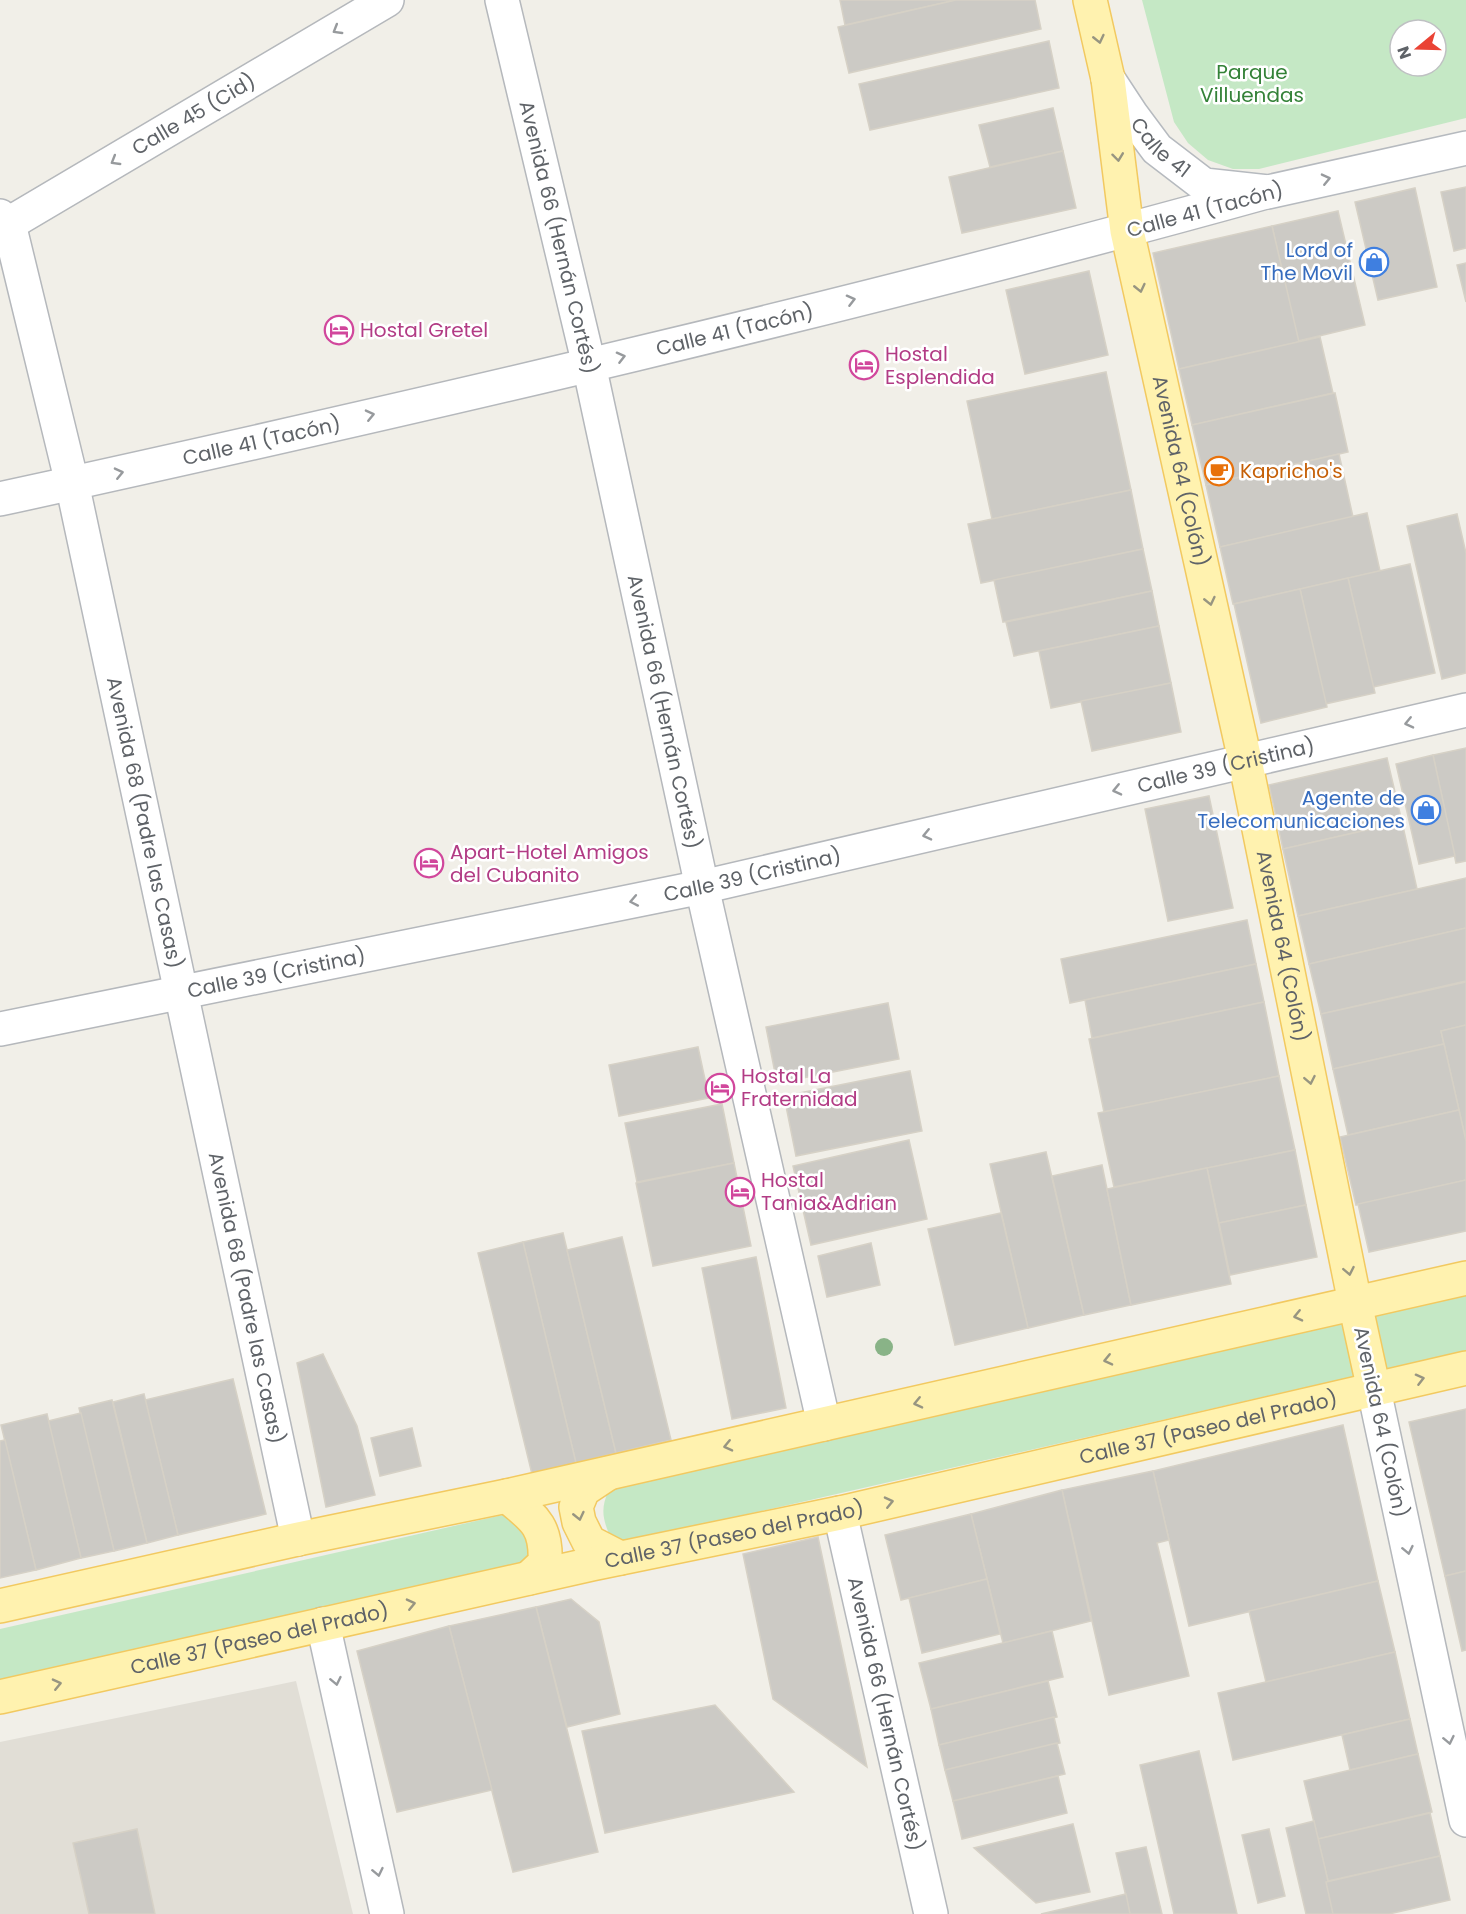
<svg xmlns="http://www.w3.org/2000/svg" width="1466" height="1914" font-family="Poppins,sans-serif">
	<rect width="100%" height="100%" fill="#f1efe8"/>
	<path fill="#e1ded6" d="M 296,1681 L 353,1914 L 0,1914 L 0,1742 Z"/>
	<g fill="#c5e8c5" fill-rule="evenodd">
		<path d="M 1142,0 L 1466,0 L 1466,118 L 1259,169 L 1233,169 L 1208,160 L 1188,143 L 1174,122 ZM 1400,30 L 1436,30 L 1436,66 L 1400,66 Z"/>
		<path d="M 1466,1295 L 1466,1351 L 625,1542 L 609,1534 C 602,1517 601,1506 609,1490 Z"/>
		<path d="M 511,1513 L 522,1524 L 532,1548 L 526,1564 L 0,1680 L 0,1629 Z"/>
	</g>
	<g fill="#cccac5" stroke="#d6d1c6" stroke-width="1.5">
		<path d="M 840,0 L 956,0 L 845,25 Z"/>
		<path d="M 956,0 L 1035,0 L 1041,29 L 849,73 L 838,27 Z"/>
		<path d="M 1049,41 L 1059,88 L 870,130 L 859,84 Z"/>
		<path d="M 1053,108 L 1063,151 L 990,167 L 979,125 Z"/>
		<path d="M 1063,151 L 1076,208 L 962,233 L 949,177 Z"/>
		<path d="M 1466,187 L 1466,248 L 1454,251 L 1441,192 Z"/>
		<path d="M 1415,188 L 1437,287 L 1378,300 L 1355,202 Z"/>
		<path d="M 1338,211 L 1365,325 L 1298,341 L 1272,226 Z"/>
		<path d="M 1272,226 L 1299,342 L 1179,369 L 1153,253 Z"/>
		<path d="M 1466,263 L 1466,302 L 1457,265 Z"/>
		<path d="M 1089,271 L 1108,355 L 1025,374 L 1006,290 Z"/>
		<path d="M 1320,337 L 1333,393 L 1192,425 L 1179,369 Z"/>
		<path d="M 1106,372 L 1131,490 L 992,519 L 967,401 Z"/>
		<path d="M 1335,393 L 1348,452 L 1206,485 L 1192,425 Z"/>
		<path d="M 1339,454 L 1353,517 L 1220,547 L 1206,485 Z"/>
		<path d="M 1131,490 L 1143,549 L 981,583 L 968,524 Z"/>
		<path d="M 1367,513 L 1380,571 L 1233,604 L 1220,547 Z"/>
		<path d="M 1457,514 L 1466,553 L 1466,673 L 1442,679 L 1407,526 Z"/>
		<path d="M 1143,549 L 1152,591 L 1003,622 L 994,580 Z"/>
		<path d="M 1410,564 L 1435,673 L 1373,687 L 1348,578 Z"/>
		<path d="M 1348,578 L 1375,693 L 1325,704 L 1300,589 Z"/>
		<path d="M 1300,589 L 1327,707 L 1261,723 L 1234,604 Z"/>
		<path d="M 1152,591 L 1159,626 L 1014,656 L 1006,622 Z"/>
		<path d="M 1159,626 L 1171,683 L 1051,708 L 1039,651 Z"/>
		<path d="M 1171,683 L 1181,732 L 1092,751 L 1081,701 Z"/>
		<path d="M 1466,748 L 1466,861 L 1456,863 L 1433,755 Z"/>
		<path d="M 1433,755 L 1455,856 L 1419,864 L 1396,764 Z"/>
		<path d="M 1387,758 L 1402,822 L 1283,849 L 1269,785 Z"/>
		<path d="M 1209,796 L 1233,908 L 1168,921 L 1145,809 Z"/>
		<path d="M 1402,822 L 1417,889 L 1298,916 L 1283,849 Z"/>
		<path d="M 1466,878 L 1466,928 L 1309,964 L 1298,916 Z"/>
		<path d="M 1247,920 L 1256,964 L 1070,1003 L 1061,959 Z"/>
		<path d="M 1466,928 L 1466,981 L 1321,1014 L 1309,964 Z"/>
		<path d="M 1256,964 L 1264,1002 L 1092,1038 L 1085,1000 Z"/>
		<path d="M 1466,982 L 1466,1025 L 1441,1031 L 1444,1044 L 1333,1069 L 1321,1014 Z"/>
		<path d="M 1264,1002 L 1279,1076 L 1104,1112 L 1089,1039 Z"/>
		<path d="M 888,1003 L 899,1059 L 777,1083 L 766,1027 Z"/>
		<path d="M 1466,1025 L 1466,1141 L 1441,1031 Z"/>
		<path d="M 1444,1044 L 1459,1110 L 1348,1135 L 1333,1069 Z"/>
		<path d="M 698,1047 L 709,1098 L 619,1116 L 609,1065 Z"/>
		<path d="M 910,1071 L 922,1131 L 796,1156 L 784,1096 Z"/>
		<path d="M 1279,1076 L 1295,1150 L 1114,1187 L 1098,1113 Z"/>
		<path d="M 722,1104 L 734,1163 L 637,1182 L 625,1123 Z"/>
		<path d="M 1459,1110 L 1466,1141 L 1466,1180 L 1356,1205 L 1340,1137 Z"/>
		<path d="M 909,1140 L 927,1219 L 811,1245 L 793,1166 Z"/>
		<path d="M 1295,1150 L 1306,1205 L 1219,1223 L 1207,1168 Z"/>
		<path d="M 1046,1152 L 1084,1315 L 1028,1328 L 990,1164 Z"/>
		<path d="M 734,1163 L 751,1246 L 653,1266 L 636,1183 Z"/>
		<path d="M 1102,1165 L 1131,1305 L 1084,1315 L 1052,1176 Z"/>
		<path d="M 1207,1168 L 1231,1284 L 1131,1305 L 1107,1189 Z"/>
		<path d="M 1466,1180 L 1466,1231 L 1369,1252 L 1358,1204 Z"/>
		<path d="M 1306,1205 L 1317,1257 L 1230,1275 L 1219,1223 Z"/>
		<path d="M 1001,1213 L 1028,1328 L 955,1345 L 928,1229 Z"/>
		<path d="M 563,1233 L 616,1453 L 576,1463 L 523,1242 Z"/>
		<path d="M 622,1237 L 671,1440 L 616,1453 L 567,1250 Z"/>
		<path d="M 523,1242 L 576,1463 L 532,1474 L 478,1253 Z"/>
		<path d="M 871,1243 L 880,1285 L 827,1297 L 818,1256 Z"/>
		<path d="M 756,1257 L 786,1408 L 732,1419 L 702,1268 Z"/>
		<path d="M 323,1354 L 357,1426 L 375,1495 L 326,1507 L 297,1363 Z"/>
		<path d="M 233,1379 L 266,1514 L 178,1535 L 145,1400 Z"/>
		<path d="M 144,1394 L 178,1535 L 147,1543 L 113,1402 Z"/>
		<path d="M 112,1400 L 147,1543 L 114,1551 L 79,1408 Z"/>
		<path d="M 1466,1409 L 1466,1571 L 1445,1576 L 1409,1422 Z"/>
		<path d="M 81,1413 L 114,1551 L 81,1558 L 48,1421 Z"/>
		<path d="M 47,1414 L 81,1558 L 36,1570 L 1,1425 Z"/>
		<path d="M 1343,1425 L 1378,1581 L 1189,1626 L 1153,1471 Z"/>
		<path d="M 412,1428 L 421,1466 L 380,1476 L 371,1438 Z"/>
		<path d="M 5,1440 L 36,1570 L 0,1578 L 0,1441 Z"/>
		<path d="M 1153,1471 L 1169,1540 L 1157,1543 L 1189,1676 L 1109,1695 L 1062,1490 Z"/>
		<path d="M 1062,1490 L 1091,1621 L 1003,1643 L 971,1514 Z"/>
		<path d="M 971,1514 L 987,1579 L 901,1600 L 885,1535 Z"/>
		<path d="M 818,1537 L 867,1767 L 773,1699 L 743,1554 Z"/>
		<path d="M 1466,1571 L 1466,1650 L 1462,1651 L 1445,1576 Z"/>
		<path d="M 987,1579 L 1000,1634 L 922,1653 L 909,1598 Z"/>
		<path d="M 1378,1581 L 1395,1652 L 1266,1682 L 1249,1611 Z"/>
		<path d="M 571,1599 L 599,1622 L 620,1714 L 567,1727 L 536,1607 Z"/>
		<path d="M 536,1607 L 598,1852 L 513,1872 L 449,1626 Z"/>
		<path d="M 449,1626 L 492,1790 L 397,1812 L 357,1651 Z"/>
		<path d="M 1052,1631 L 1063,1677 L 931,1709 L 919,1663 Z"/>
		<path d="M 1395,1652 L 1410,1719 L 1233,1760 L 1218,1693 Z"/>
		<path d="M 1048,1681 L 1057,1717 L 939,1745 L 931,1709 Z"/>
		<path d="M 715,1705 L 794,1792 L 605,1833 L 582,1731 Z"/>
		<path d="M 1054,1717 L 1060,1743 L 945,1770 L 939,1745 Z"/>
		<path d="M 1410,1719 L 1418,1754 L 1350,1770 L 1342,1735 Z"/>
		<path d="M 1057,1743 L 1065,1774 L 953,1801 L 945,1770 Z"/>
		<path d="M 1199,1751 L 1237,1914 L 1174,1914 L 1140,1765 Z"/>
		<path d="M 1418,1754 L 1432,1812 L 1318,1839 L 1304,1781 Z"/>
		<path d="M 1058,1776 L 1067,1813 L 962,1839 L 953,1801 Z"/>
		<path d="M 1430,1813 L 1440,1856 L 1328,1881 L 1318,1839 Z"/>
		<path d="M 1314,1821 L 1328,1881 L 1335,1914 L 1306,1914 L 1286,1828 Z"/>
		<path d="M 1073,1824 L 1090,1892 L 1036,1903 L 974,1848 Z"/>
		<path d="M 137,1829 L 155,1914 L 89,1914 L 73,1843 Z"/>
		<path d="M 1269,1829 L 1285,1896 L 1258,1903 L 1242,1835 Z"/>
		<path d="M 1146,1847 L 1162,1914 L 1130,1914 L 1116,1853 Z"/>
		<path d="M 1440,1856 L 1450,1900 L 1389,1914 L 1333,1914 L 1326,1882 Z"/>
		<path d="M 1126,1894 L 1130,1914 L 1041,1914 Z"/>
	</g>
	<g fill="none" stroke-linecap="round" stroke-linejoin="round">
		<g stroke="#b5b8bc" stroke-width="36">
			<g id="street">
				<path id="s1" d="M 502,0 L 589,365 L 702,887 L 824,1424"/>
				<path id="s2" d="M 0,216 L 9,224 L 72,483 L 298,1539"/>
				<path id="s3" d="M 0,229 L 387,0"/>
				<path id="s4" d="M 0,499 C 424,406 848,308 1266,192"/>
				<path id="s5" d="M 0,1029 L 702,887 L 1466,710"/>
				<path d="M 1374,1390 L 1466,1820"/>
				<path id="s6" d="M 840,1513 L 931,1914"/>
				<path d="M 323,1624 L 387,1914"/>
			</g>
		</g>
		<g stroke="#b6babf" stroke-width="36">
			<g id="secondary">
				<path id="s7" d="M 1108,79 L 1131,114 L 1157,149 L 1204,185 L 1268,192 L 1466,148"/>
			</g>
		</g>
		<g stroke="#f2c960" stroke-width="36">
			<g id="primary">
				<path id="s8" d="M 1090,0 L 1108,79 L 1127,231 L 1245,760 L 1355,1303 L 1374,1390"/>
				<path d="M 607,1474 L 583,1490 L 576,1507 L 579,1522 L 589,1542 L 620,1558"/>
				<path d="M 507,1496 C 534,1518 547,1526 545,1563 L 529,1578"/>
				<path d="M 0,1606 L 298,1539 L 507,1496 L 1466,1278"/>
				<path id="s9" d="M 0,1697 L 592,1564 L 840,1513 L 1466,1368"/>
			</g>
		</g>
		<use href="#street" stroke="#fff" stroke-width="33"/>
		<use href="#secondary" stroke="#fff" stroke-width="33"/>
		<use href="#primary" stroke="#fff2af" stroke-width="33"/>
	</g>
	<circle fill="#89b387" cx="884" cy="1347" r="9"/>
	<defs><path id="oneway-chevron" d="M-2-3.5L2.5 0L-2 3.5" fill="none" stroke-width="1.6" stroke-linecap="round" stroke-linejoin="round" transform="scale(1.5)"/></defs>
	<g stroke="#979a9d">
		<use href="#oneway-chevron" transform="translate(337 30) rotate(149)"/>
		<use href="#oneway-chevron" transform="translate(115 161) rotate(149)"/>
		<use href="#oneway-chevron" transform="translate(1326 179) rotate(-13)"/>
		<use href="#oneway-chevron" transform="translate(851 300) rotate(-14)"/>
		<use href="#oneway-chevron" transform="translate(621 357) rotate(-14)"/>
		<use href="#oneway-chevron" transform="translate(370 415) rotate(-13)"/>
		<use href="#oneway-chevron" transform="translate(119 473) rotate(-13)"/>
		<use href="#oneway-chevron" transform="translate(1409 723) rotate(167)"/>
		<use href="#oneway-chevron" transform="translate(1117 790) rotate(167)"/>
		<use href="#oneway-chevron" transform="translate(927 835) rotate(167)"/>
		<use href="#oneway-chevron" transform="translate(634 901) rotate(169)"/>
		<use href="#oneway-chevron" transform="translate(1408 1550) rotate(78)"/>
		<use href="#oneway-chevron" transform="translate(336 1681) rotate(78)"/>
		<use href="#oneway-chevron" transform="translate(1449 1740) rotate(78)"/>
		<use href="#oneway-chevron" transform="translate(378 1872) rotate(78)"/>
	</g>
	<g stroke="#979581">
		<use href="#oneway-chevron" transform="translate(1099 39) rotate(77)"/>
		<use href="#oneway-chevron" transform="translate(1118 157) rotate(83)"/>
		<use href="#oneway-chevron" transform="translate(1140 288) rotate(77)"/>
		<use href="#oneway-chevron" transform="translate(1210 601) rotate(77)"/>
		<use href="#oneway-chevron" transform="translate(1310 1080) rotate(79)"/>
		<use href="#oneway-chevron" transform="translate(1349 1271) rotate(79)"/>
		<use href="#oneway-chevron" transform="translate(1298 1316) rotate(167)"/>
		<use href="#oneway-chevron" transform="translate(1108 1360) rotate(167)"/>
		<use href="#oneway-chevron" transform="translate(1420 1379) rotate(-14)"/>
		<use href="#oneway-chevron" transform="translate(918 1403) rotate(167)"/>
		<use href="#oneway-chevron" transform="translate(728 1446) rotate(167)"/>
		<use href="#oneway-chevron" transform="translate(889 1502) rotate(-13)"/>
		<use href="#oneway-chevron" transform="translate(579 1516) rotate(77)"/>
		<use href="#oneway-chevron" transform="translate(411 1604) rotate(-13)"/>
		<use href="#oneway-chevron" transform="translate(57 1684) rotate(-13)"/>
	</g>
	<defs>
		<g id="shop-ring" transform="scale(1.5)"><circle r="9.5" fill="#fff" stroke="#3f7fe0" stroke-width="1.5"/><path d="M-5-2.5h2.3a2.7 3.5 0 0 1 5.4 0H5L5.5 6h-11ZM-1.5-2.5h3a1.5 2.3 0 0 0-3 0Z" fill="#3f7fe0"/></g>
		<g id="hotel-ring" transform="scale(1.5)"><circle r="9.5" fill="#fff" stroke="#d1479c" stroke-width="1.5"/><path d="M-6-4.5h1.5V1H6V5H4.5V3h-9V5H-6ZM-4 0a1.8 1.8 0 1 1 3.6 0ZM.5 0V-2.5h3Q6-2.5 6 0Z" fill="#d1479c"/></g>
		<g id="cafe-ring" transform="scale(1.5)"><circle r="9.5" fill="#fff" stroke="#e8710a" stroke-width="1.5"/><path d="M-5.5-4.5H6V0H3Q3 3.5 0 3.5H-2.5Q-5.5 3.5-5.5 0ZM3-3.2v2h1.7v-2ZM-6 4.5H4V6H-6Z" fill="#e8710a"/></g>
	</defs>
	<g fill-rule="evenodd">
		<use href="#shop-ring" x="1374" y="262"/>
		<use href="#hotel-ring" x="339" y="330"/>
		<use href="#hotel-ring" x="864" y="365"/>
		<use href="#cafe-ring" x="1219" y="471"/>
		<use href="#shop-ring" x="1426" y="810"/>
		<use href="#hotel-ring" x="429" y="863"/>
		<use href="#hotel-ring" x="720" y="1088"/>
		<use href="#hotel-ring" x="740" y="1192"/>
	</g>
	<g text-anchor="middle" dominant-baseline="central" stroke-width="5" stroke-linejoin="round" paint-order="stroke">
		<g font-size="20" fill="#348238" stroke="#fff">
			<text x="1252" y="72">Parque<tspan x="1252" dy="23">Villuendas</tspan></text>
		</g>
		<g font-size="20" fill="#5f6368" stroke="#fff">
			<text stroke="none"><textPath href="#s3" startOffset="225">Calle 45 (Cid)</textPath></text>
			<text stroke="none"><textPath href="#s7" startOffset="87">Calle 41</textPath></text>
			<text transform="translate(1205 210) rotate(-15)">Calle 41 (Tacón)</text>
			<text stroke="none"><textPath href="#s1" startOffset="244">Avenida 66 (Hernán Cortés)</textPath></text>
			<text stroke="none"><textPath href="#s4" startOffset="754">Calle 41 (Tacón)</textPath></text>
			<text stroke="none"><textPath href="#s4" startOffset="268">Calle 41 (Tacón)</textPath></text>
			<text stroke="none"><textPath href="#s8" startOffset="480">Avenida 64 (Colón)</textPath></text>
			<text stroke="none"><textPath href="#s1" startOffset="730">Avenida 66 (Hernán Cortés)</textPath></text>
			<text stroke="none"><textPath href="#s5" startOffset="1254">Calle 39 (Cristina)</textPath></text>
			<text stroke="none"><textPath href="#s2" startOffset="626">Avenida 68 (Padre las Casas)</textPath></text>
			<text stroke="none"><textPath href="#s5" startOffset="768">Calle 39 (Cristina)</textPath></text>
			<text stroke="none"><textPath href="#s8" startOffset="966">Avenida 64 (Colón)</textPath></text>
			<text stroke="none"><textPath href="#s5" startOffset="282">Calle 39 (Cristina)</textPath></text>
			<text stroke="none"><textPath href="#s2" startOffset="1112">Avenida 68 (Padre las Casas)</textPath></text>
			<text transform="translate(1381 1422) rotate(78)">Avenida 64 (Colón)</text>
			<text stroke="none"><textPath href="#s9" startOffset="1238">Calle 37 (Paseo del Prado)</textPath></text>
			<text stroke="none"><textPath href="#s9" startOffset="752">Calle 37 (Paseo del Prado)</textPath></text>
			<text stroke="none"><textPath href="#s9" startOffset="266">Calle 37 (Paseo del Prado)</textPath></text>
			<text stroke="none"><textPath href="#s6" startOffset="206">Avenida 66 (Hernán Cortés)</textPath></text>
		</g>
		<g font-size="20" fill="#366cbe" stroke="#fff" text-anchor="end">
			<text x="1353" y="250">Lord of<tspan x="1353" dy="23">The Movil</tspan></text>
			<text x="1405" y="798">Agente de<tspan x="1405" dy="23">Telecomunicaciones</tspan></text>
		</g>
		<g font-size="20" fill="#b23c85" stroke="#fff" text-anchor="start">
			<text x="360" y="330">Hostal Gretel</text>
			<text x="885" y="354">Hostal<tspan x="885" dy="23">Esplendida</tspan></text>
			<text x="450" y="852">Apart-Hotel Amigos<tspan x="450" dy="23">del Cubanito</tspan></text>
			<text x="741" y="1076">Hostal La<tspan x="741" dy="23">Fraternidad</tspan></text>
			<text x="761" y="1180">Hostal<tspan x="761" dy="23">Tania&amp;Adrian</tspan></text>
		</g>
		<g font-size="20" fill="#c56008" stroke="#fff" text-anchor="start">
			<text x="1240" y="471">Kapricho's</text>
		</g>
	</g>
	<g transform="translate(1418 48) rotate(251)"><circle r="28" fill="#ffffff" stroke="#bfc1c3" stroke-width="1.5"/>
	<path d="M0-4.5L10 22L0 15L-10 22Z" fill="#ea4335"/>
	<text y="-9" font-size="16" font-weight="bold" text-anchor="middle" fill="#5f6368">N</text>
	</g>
</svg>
